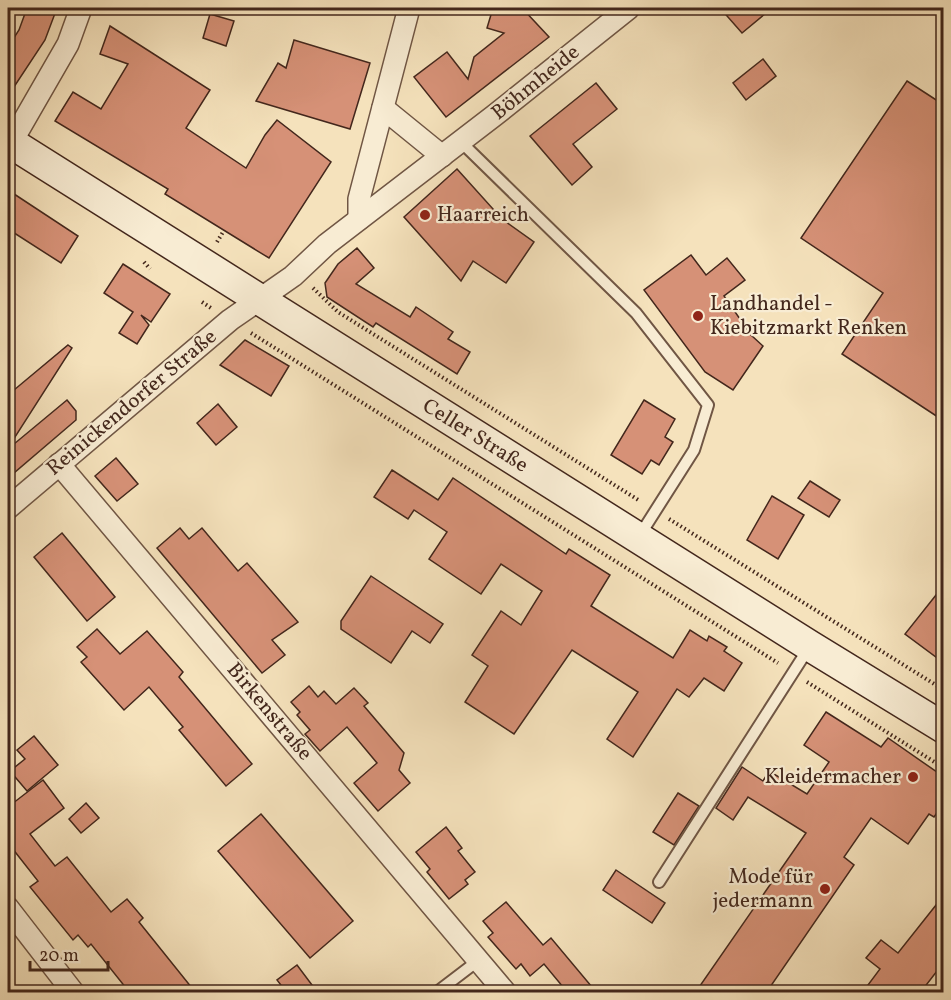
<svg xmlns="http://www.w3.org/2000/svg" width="951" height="1000" font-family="Vollkorn,serif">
	<rect width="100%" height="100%" fill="#f5e2bc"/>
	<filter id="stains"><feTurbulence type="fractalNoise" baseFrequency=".00333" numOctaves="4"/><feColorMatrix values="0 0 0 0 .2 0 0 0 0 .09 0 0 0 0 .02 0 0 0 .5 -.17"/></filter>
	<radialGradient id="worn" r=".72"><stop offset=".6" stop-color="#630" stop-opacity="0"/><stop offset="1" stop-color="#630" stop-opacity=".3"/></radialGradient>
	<g fill="#d69177" stroke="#43271c" stroke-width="1.5">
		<path d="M 27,8 L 57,8 L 45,40 L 8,96 L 8,47 L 19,30 Z"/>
		<path d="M 493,8 L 522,8 L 549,37 L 446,117 L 414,77 L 447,52 L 468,79 L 474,57 L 504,33 L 487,28 Z"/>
		<path d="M 720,8 L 772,8 L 742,33 Z"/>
		<path d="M 210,14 L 234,21 L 226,46 L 203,38 Z"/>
		<path d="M 110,26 L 210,90 L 186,128 L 246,168 L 265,135 L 277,120 L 331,162 L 269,258 L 165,194 L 168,189 L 55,121 L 73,92 L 101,109 L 128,64 L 100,54 Z"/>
		<path d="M 294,40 L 370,63 L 350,129 L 256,101 L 278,63 L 286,68 Z"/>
		<path d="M 763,59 L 776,76 L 746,100 L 733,83 Z"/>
		<path d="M 907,81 L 944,105 L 944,421 L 842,354 L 883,293 L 801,238 Z"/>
		<path d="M 596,83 L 617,109 L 573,144 L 592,167 L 572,185 L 530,136 Z"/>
		<path d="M 457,169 L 502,219 L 534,242 L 506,283 L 473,261 L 461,281 L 404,217 Z"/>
		<path d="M 8,190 L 78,236 L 61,263 L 8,229 Z"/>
		<path d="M 357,248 L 374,268 L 356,284 L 410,317 L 416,307 L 453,332 L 448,339 L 470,352 L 457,374 L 376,323 L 373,327 L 327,297 L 325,283 L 338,264 Z"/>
		<path d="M 691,255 L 706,275 L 727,258 L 745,280 L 724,296 L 751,335 L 763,346 L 733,390 L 705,372 L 644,290 Z"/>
		<path d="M 123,264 L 170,294 L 151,322 L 141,315 L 149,325 L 137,344 L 119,333 L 133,312 L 104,293 Z"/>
		<path d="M 245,340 L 289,366 L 271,396 L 220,365 Z"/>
		<path d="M 68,345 L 72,348 L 8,448 L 8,395 Z"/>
		<path d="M 67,400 L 76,411 L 76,420 L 8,478 L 8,449 Z"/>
		<path d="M 644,400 L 675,419 L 665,437 L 673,442 L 659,465 L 651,460 L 642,474 L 611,455 Z"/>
		<path d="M 218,404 L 237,427 L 216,445 L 197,423 Z"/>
		<path d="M 116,458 L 138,484 L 117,501 L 95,476 Z"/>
		<path d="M 392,470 L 438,500 L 453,478 L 566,554 L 569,549 L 610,575 L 591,606 L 673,658 L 690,630 L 707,641 L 709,636 L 727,647 L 724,651 L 742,663 L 724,691 L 704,678 L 689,697 L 677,689 L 633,757 L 607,739 L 638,692 L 572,650 L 514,734 L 465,702 L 488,666 L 472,655 L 501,611 L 521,625 L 542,591 L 501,564 L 481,594 L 429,559 L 447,532 L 414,510 L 408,519 L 374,497 Z"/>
		<path d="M 810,481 L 840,500 L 829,517 L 798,498 Z"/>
		<path d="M 772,496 L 804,515 L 778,559 L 747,540 Z"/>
		<path d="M 180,528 L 189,539 L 202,528 L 238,571 L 247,563 L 298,622 L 272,640 L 285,655 L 262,673 L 157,548 Z"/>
		<path d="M 62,533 L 115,597 L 87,621 L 34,557 Z"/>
		<path d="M 371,576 L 443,624 L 430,643 L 412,631 L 391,663 L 341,629 L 341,621 Z"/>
		<path d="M 944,585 L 944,663 L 905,634 Z"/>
		<path d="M 97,629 L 120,654 L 147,631 L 183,672 L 179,677 L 252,764 L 226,786 L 179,730 L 183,727 L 149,687 L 124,710 L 81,662 L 87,657 L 77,647 Z"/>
		<path d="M 309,686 L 318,697 L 324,691 L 336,704 L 354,688 L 368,703 L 364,706 L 404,753 L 399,770 L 410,783 L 378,811 L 354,783 L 377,763 L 347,727 L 320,751 L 305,734 L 310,730 L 297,715 L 300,712 L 291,702 Z"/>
		<path d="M 826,712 L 881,747 L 888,738 L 944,777 L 944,803 L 934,817 L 929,814 L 908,844 L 871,818 L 844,857 L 854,865 L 766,993 L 695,993 L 806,833 L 748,797 L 733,820 L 716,808 L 742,767 L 763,781 L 769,771 L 807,794 L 829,762 L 804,745 Z"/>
		<path d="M 34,736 L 58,765 L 27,791 L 10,771 L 25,759 L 17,750 Z"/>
		<path d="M 43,780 L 64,808 L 30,834 L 55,866 L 67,857 L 111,912 L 127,899 L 143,918 L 139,922 L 196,993 L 130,993 L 91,944 L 88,947 L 78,935 L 73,940 L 30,887 L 38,881 L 12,848 L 8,852 L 8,807 Z"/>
		<path d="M 678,793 L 699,806 L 674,845 L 653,832 Z"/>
		<path d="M 86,803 L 99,818 L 81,833 L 69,819 Z"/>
		<path d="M 261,814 L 353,921 L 310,958 L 218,851 Z"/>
		<path d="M 446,827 L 462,848 L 458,851 L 475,872 L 465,880 L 468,884 L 449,899 L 427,872 L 430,869 L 416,852 Z"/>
		<path d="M 616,870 L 665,903 L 652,923 L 603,890 Z"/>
		<path d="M 944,895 L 944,962 L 920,993 L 862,993 L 880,969 L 866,958 L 881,940 L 898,953 Z"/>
		<path d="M 506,902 L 543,945 L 551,938 L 597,993 L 568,993 L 544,964 L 530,976 L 521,964 L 516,969 L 488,937 L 493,933 L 483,921 Z"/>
		<path d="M 297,965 L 318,993 L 287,993 L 277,980 Z"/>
	</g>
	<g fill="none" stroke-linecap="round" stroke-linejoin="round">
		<g stroke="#705644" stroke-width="14">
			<g id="service">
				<path d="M 461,142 L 636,313 L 708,405 L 694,450 L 640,535"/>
				<path d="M 659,882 L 810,646"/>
				<path d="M 437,992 L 479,960"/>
			</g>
		</g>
		<g stroke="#705644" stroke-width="24">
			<g id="minor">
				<path d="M 383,108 L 442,156"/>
				<path d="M 11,143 L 68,44 L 81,8"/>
				<path d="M 359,219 L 359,199 L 409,8"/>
				<path d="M 59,464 L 505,992"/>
				<path d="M 8,508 L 230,320 L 293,276 L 327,244 L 495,115 L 629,8"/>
				<path d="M 8,908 L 73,992"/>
			</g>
		</g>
		<g stroke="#43271c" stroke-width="33">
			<path id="secondary" d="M 8,141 L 810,646 L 944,728"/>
		</g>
		<g stroke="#43271c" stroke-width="4" stroke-dasharray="1.5 3" stroke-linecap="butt">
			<path d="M 217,242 L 223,232"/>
			<path d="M 144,262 L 150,269"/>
			<path d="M 313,288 L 338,312 L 640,501"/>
			<path d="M 202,302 L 211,308"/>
			<path d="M 251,333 L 778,663"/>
			<path d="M 669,519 L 944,690"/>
			<path d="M 807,682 L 944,768"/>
		</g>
		<use href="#service" stroke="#f8ecd3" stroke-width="10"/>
		<use href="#minor" stroke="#f8ecd3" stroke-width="21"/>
		<use href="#secondary" stroke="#f8ecd3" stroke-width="30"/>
	</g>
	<g fill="#8f2418" stroke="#f8ecd3" stroke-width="2">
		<circle cx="425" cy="215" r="6"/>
		<circle cx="698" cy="316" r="6"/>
		<circle cx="913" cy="777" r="6"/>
		<circle cx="825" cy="889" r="6"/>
	</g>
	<g text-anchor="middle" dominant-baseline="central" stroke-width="4.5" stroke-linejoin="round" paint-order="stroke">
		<g font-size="21" fill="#43271c" stroke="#f8ecd3">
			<text transform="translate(536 83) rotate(-39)">Böhmheide</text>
			<text transform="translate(132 403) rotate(-40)">Reinickendorfer Straße</text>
			<text transform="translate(475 436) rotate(32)">Celler Straße</text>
			<text transform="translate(269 712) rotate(50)">Birkenstraße</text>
		</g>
		<g font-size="21" fill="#43271c" stroke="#f8ecd3" text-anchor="start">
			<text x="437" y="215">Haarreich</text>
			<text x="710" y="304">Landhandel -<tspan x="710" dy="24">Kiebitzmarkt Renken</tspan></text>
			<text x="901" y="777" text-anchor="end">Kleidermacher</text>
			<text x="813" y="877" text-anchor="end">Mode für<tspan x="813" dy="24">jedermann</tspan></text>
		</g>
	</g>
	<rect width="951" height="1000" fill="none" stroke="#f5e2bc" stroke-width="30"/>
	<rect x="9" y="9" width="933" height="982" fill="none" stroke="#43271c" stroke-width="3"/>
	<rect x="15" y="15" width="921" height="970" fill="none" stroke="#43271c" stroke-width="1.5"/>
	<path d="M30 961v9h78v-9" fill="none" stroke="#43271c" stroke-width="3"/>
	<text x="39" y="961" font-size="18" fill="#43271c" stroke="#f8ecd3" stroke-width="4.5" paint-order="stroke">20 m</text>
	<rect width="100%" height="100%" filter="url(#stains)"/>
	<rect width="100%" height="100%" fill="url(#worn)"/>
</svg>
